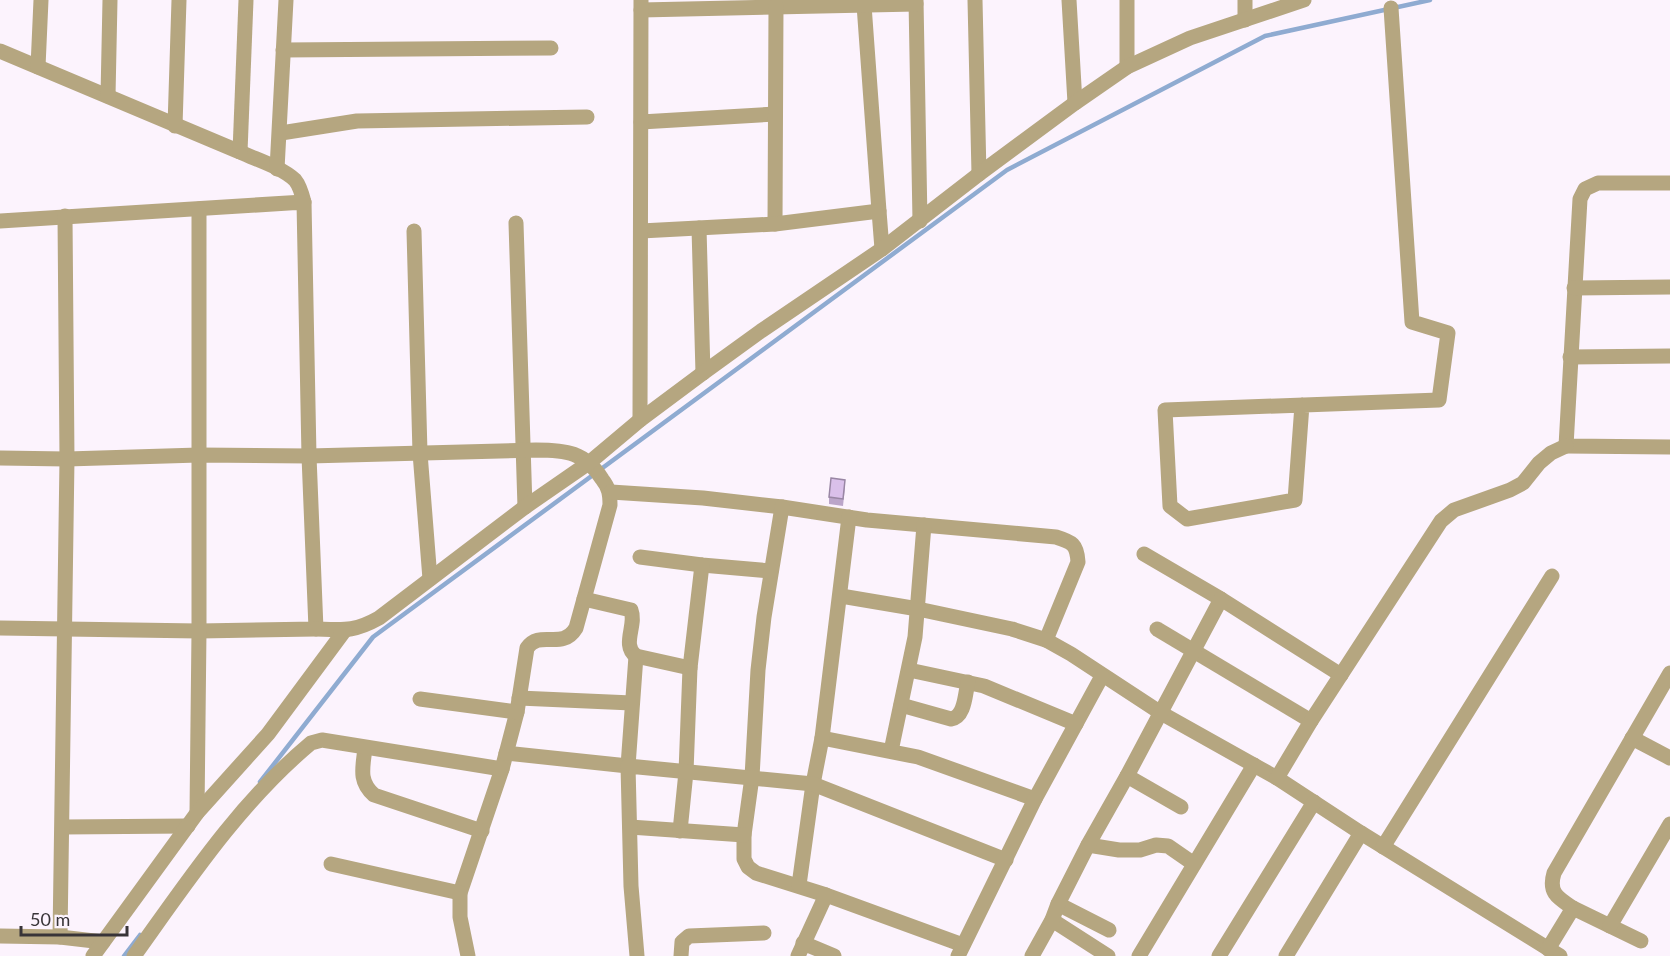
<svg xmlns="http://www.w3.org/2000/svg" width="1670" height="956" font-family="Lato,sans-serif">
	<rect width="100%" height="100%" fill="#fcf3fd"/>
	<g fill="none" stroke-linecap="round" stroke-linejoin="round">
		<g stroke="#8fabd1" stroke-width="4.5">
			<path d="M 260,782 L 373,637 L 1007,170 L 1265,36 L 1430,0"/>
			<path d="M 124,956 L 140,935"/>
		</g>
		<g stroke="#b5a680" stroke-width="15">
			<path d="M 916,0 L 920,221"/>
			<path d="M 975,0 L 979,174"/>
			<path d="M 1069,0 L 1075,103"/>
			<path d="M 1127,0 L 1127,67"/>
			<path d="M 1245,0 L 1245,20"/>
			<path d="M 864,5 L 879,211"/>
			<path d="M 641,10 L 916,4"/>
			<path d="M 283,50 L 551,48"/>
			<path d="M 0,51 L 240,152 C 257,160 281,167 295,180 C 300,186 302,194 304,202"/>
			<path d="M 38,67 L 41,0"/>
			<path d="M 108,96 L 110,0"/>
			<path d="M 641,122 L 775,114"/>
			<path d="M 175,126 L 179,0"/>
			<path d="M 281,133 L 357,121 L 587,117"/>
			<path d="M 240,152 L 246,0"/>
			<path d="M 277,169 L 286,0"/>
			<path d="M 1670,183 L 1598,183 L 1585,189 L 1580,199 L 1566,446 L 1670,447"/>
			<path d="M 0,221 L 304,202 L 309,456 L 316,629 L 199,631 L 0,628"/>
			<path d="M 516,223 L 525,507"/>
			<path d="M 775,224 L 776,6"/>
			<path d="M 699,228 L 703,373"/>
			<path d="M 414,231 L 420,453 L 430,579"/>
			<path d="M 641,231 L 775,224 L 879,211 L 882,249"/>
			<path d="M 1574,288 L 1670,287"/>
			<path d="M 1570,357 L 1670,356"/>
			<path d="M 1302,405 L 1295,500 L 1187,519 L 1170,506 L 1165,410 L 1439,400 L 1448,333 L 1412,322 L 1391,8"/>
			<path d="M 640,420 L 641,0"/>
			<path d="M 0,458 L 67,459 L 199,455 L 309,456 L 536,450 C 566,450 585,452 602,479 C 609,488 610,494 610,505 L 576,628 C 562,651 540,629 527,648 L 517,712 L 502,769 L 460,893 L 460,917 L 468,956"/>
			<path d="M 611,492 L 703,498 L 782,507 L 867,520 L 1056,537 C 1072,542 1077,544 1078,562 L 1046,640"/>
			<path d="M 782,507 L 764,617 L 758,670 L 752,777 L 744,835 L 744,859 L 748,867 L 756,873 L 826,895 L 963,945"/>
			<path d="M 1144,554 L 1221,599 L 1341,675"/>
			<path d="M 640,557 L 702,565 L 771,571"/>
			<path d="M 841,596 L 918,609 L 1012,629 L 1046,640 L 1071,654 L 1161,713 L 1277,778 L 1361,833 L 1560,956"/>
			<path d="M 584,599 L 631,610 C 637,625 621,645 636,656 L 690,668"/>
			<path d="M 316,629 C 344,630 354,632 379,618 L 525,507 L 590,462 L 640,420 L 703,373 L 761,331 L 882,249 L 979,174 L 1075,103 L 1127,67 L 1190,38 L 1304,0"/>
			<path d="M 1157,629 L 1311,721"/>
			<path d="M 909,670 L 984,686 L 1076,724"/>
			<path d="M 519,698 L 632,703"/>
			<path d="M 420,699 L 517,712"/>
			<path d="M 901,705 L 951,719 C 965,717 965,694 968,682"/>
			<path d="M 822,738 L 918,757 L 1035,799"/>
			<path d="M 1632,738 L 1670,758"/>
			<path d="M 365,748 C 363,767 358,781 374,795 L 482,831"/>
			<path d="M 891,751 L 915,637 L 924,525"/>
			<path d="M 506,753 L 628,766 L 636,656"/>
			<path d="M 1127,776 L 1181,807"/>
			<path d="M 1277,778 L 1311,721 L 1441,521 L 1454,510 L 1510,490 L 1523,483 L 1539,463 L 1551,453 L 1566,446"/>
			<path d="M 197,813 L 199,631 L 199,209"/>
			<path d="M 63,827 L 188,826"/>
			<path d="M 630,827 L 744,835"/>
			<path d="M 680,831 L 686,772 L 690,668 L 702,565"/>
			<path d="M 1088,845 L 1119,850 L 1140,850 L 1156,845 L 1168,846 L 1194,864"/>
			<path d="M 1383,847 L 1552,576"/>
			<path d="M 331,864 L 460,893"/>
			<path d="M 799,885 L 813,784 L 822,738 L 849,517"/>
			<path d="M 1058,904 L 1109,930"/>
			<path d="M 1573,908 L 1641,941"/>
			<path d="M 1052,920 L 1108,956"/>
			<path d="M 1610,926 L 1670,824"/>
			<path d="M 0,936 L 60,937 L 103,942"/>
			<path d="M 60,937 L 67,459 L 65,216"/>
			<path d="M 803,943 L 834,956"/>
			<path d="M 1548,949 L 1573,908 C 1558,898 1548,893 1554,873 L 1670,673"/>
			<path d="M 93,956 L 197,813 L 268,734 L 345,630"/>
			<path d="M 134,956 C 187,882 240,802 311,743 L 322,740 L 502,769"/>
			<path d="M 637,956 L 631,886 L 628,766 L 813,784 L 1006,860"/>
			<path d="M 681,956 L 682,942 L 689,936 L 764,933"/>
			<path d="M 798,956 L 826,895"/>
			<path d="M 958,956 L 1035,799 L 1102,676"/>
			<path d="M 1032,956 L 1052,920 L 1058,904 L 1088,845 L 1127,776 L 1221,599"/>
			<path d="M 1139,956 L 1254,765"/>
			<path d="M 1219,956 L 1314,802"/>
			<path d="M 1286,956 L 1361,833"/>
		</g>
	</g>
	<path fill="#bba5c9" d="M 845,487 L 843,506 L 829,504 L 829,497 Z"/>
	<path fill="#dac0ea" stroke="#9986a4" stroke-width="1.5" d="M 831,478 L 845,480 L 843,499 L 829,497 Z"/>
	<path d="M21 926v9h106v-9" fill="none" stroke="#383438" stroke-width="3"/>
	<text x="30" y="926" font-size="18" fill="#383438" stroke="#fcf3fd" stroke-width="4.5" paint-order="stroke">50 m</text>
</svg>
